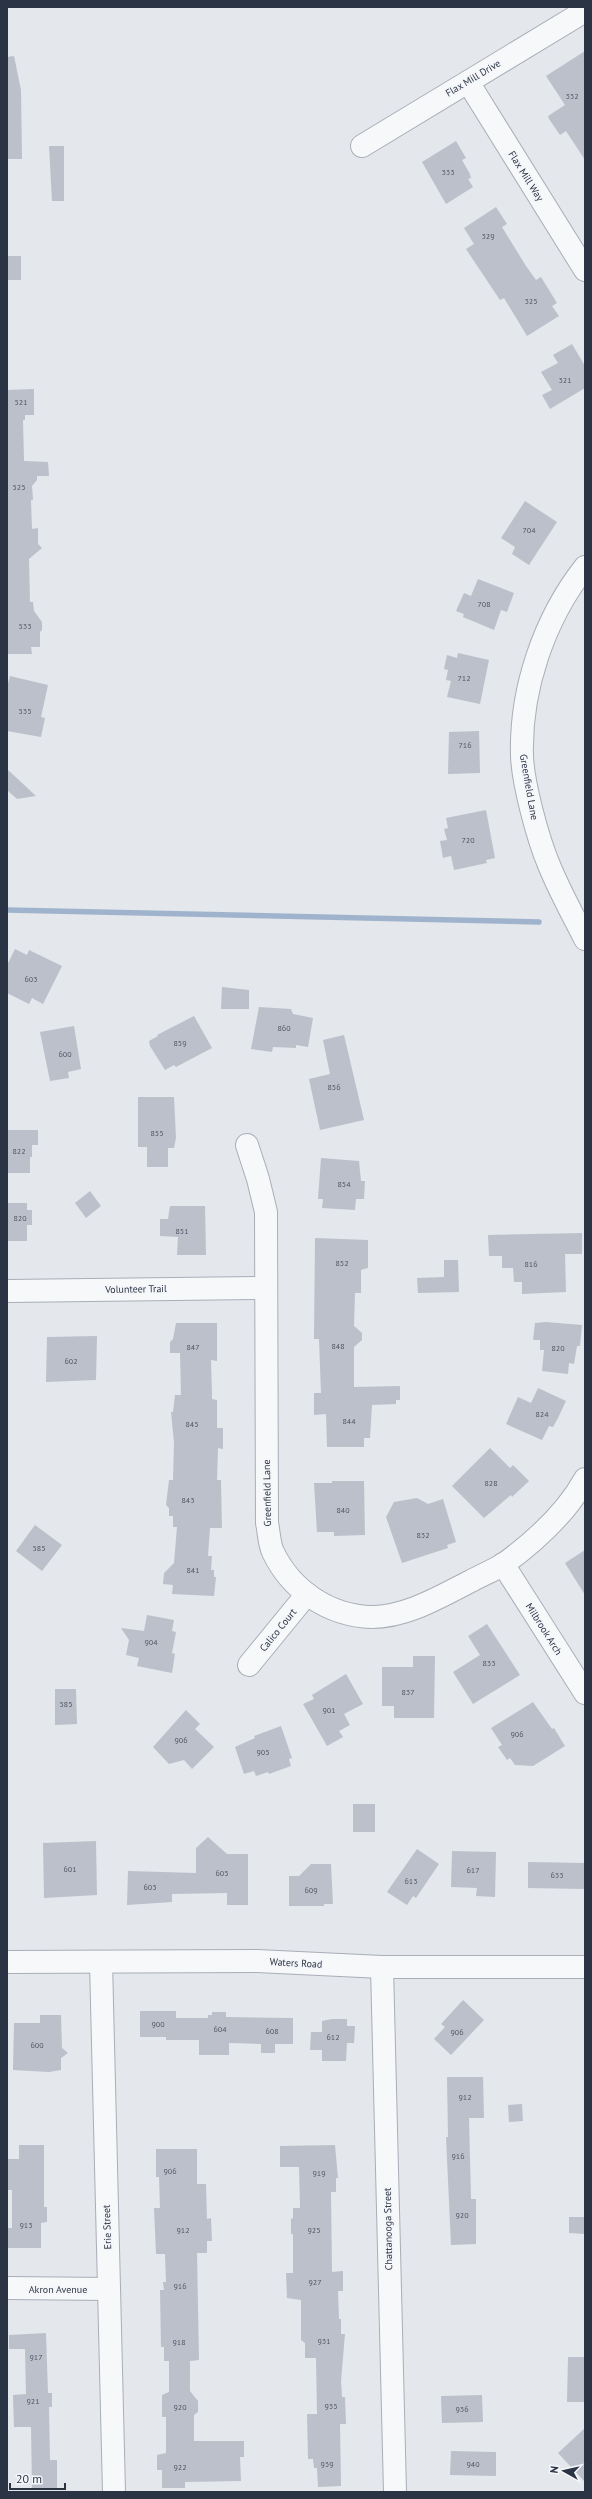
<svg xmlns="http://www.w3.org/2000/svg" width="592" height="2499" font-family="'PT Sans',sans-serif">
	<rect width="100%" height="100%" fill="#e4e7ec"/>
	<g fill="none" stroke-linecap="round" stroke-linejoin="round">
		<path stroke="#9fb4cc" stroke-width="5.5" d="M 7,910 L 539,922"/>
	</g>
	<g fill="#bbc0ca">
		<path d="M 585,51 L 585,160 L 566,131 L 560,135 L 549,119 L 548,116 L 565,105 L 546,76 Z"/>
		<path d="M 14,56 L 21,90 L 22,159 L 7,159 L 7,57 Z"/>
		<path d="M 456,141 L 466,158 L 462,160 L 470,174 L 471,178 L 468,179 L 473,187 L 446,204 L 422,162 Z"/>
		<path d="M 49,146 L 64,146 L 64,201 L 52,201 Z"/>
		<path d="M 496,207 L 507,224 L 502,227 L 526,266 L 536,280 L 541,277 L 557,303 L 552,306 L 559,316 L 527,336 L 504,298 L 500,300 L 466,249 L 474,244 L 464,228 Z"/>
		<rect x="7" y="256" width="14" height="24"/>
		<path d="M 572,344 L 585,366 L 585,388 L 550,409 L 542,395 L 552,390 L 541,372 L 558,363 L 553,355 Z"/>
		<path d="M 34,389 L 34,415 L 25,415 L 25,420 L 23,420 L 24,461 L 48,462 L 49,476 L 37,476 L 37,480 L 32,486 L 33,500 L 31,500 L 32,529 L 38,528 L 38,544 L 42,548 L 29,559 L 30,602 L 33,602 L 34,611 L 42,622 L 42,630 L 40,632 L 40,647 L 31,647 L 32,654 L 7,654 L 7,390 Z"/>
		<path d="M 525,501 L 557,522 L 529,565 L 512,554 L 515,547 L 501,538 Z"/>
		<path d="M 478,579 L 514,593 L 507,612 L 501,610 L 494,630 L 463,617 L 464,614 L 456,611 L 464,593 L 471,596 Z"/>
		<path d="M 458,653 L 489,660 L 480,704 L 447,697 L 451,681 L 446,680 L 448,670 L 444,669 L 447,655 L 457,658 Z"/>
		<path d="M 10,676 L 48,685 L 41,717 L 45,718 L 41,737 L 7,731 L 7,687 Z"/>
		<path d="M 479,731 L 480,773 L 448,774 L 449,732 Z"/>
		<path d="M 7,769 L 36,796 L 17,799 L 7,790 Z"/>
		<path d="M 486,810 L 495,858 L 486,860 L 487,863 L 454,870 L 451,856 L 443,858 L 440,841 L 447,840 L 444,829 L 448,828 L 446,818 Z"/>
		<path d="M 15,949 L 27,955 L 29,950 L 62,966 L 43,1004 L 32,998 L 29,1004 L 7,993 L 7,965 Z"/>
		<path d="M 222,987 L 249,990 L 249,1009 L 221,1009 Z"/>
		<path d="M 259,1007 L 291,1009 L 293,1014 L 313,1018 L 308,1047 L 296,1045 L 296,1048 L 273,1047 L 272,1052 L 251,1049 Z"/>
		<path d="M 194,1016 L 212,1048 L 176,1067 L 174,1065 L 165,1070 L 150,1046 L 149,1041 L 158,1036 L 157,1035 Z"/>
		<path d="M 74,1026 L 81,1069 L 68,1072 L 69,1078 L 50,1081 L 40,1032 Z"/>
		<path d="M 344,1035 L 364,1120 L 320,1130 L 309,1079 L 330,1074 L 323,1040 Z"/>
		<path d="M 138,1097 L 174,1097 L 176,1138 L 174,1148 L 168,1148 L 168,1167 L 147,1167 L 147,1147 L 138,1147 Z"/>
		<path d="M 7,1130 L 38,1130 L 38,1145 L 32,1145 L 32,1157 L 30,1157 L 30,1173 L 7,1173 Z"/>
		<path d="M 321,1158 L 359,1161 L 361,1181 L 365,1181 L 364,1199 L 356,1199 L 355,1210 L 322,1208 L 323,1199 L 318,1199 Z"/>
		<path d="M 90,1191 L 101,1206 L 86,1218 L 75,1203 Z"/>
		<path d="M 7,1203 L 27,1203 L 27,1210 L 32,1210 L 32,1225 L 27,1225 L 27,1241 L 7,1241 Z"/>
		<path d="M 170,1206 L 205,1206 L 206,1255 L 177,1255 L 178,1237 L 160,1236 L 160,1219 L 168,1219 Z"/>
		<path d="M 582,1233 L 582,1254 L 565,1254 L 566,1292 L 522,1294 L 522,1282 L 514,1282 L 513,1268 L 502,1268 L 502,1256 L 489,1256 L 488,1235 Z"/>
		<path d="M 315,1238 L 368,1240 L 368,1268 L 361,1270 L 361,1293 L 355,1293 L 354,1326 L 362,1333 L 362,1340 L 354,1347 L 354,1387 L 400,1386 L 400,1400 L 396,1400 L 396,1404 L 372,1405 L 370,1438 L 364,1438 L 364,1447 L 327,1447 L 326,1414 L 314,1415 L 314,1393 L 321,1393 L 319,1339 L 314,1339 Z"/>
		<path d="M 444,1260 L 458,1260 L 459,1292 L 418,1293 L 417,1278 L 444,1277 Z"/>
		<path d="M 546,1322 L 582,1325 L 580,1346 L 577,1346 L 574,1364 L 569,1363 L 568,1374 L 542,1371 L 544,1350 L 540,1350 L 540,1340 L 533,1340 L 535,1323 Z"/>
		<path d="M 176,1323 L 217,1323 L 217,1361 L 211,1360 L 212,1395 L 212,1399 L 217,1400 L 217,1428 L 223,1428 L 223,1449 L 218,1448 L 217,1480 L 221,1480 L 222,1528 L 210,1528 L 208,1556 L 212,1556 L 211,1570 L 214,1570 L 214,1577 L 216,1577 L 214,1596 L 172,1594 L 173,1585 L 163,1584 L 164,1573 L 174,1563 L 177,1527 L 173,1527 L 173,1516 L 169,1516 L 169,1508 L 166,1505 L 169,1480 L 173,1480 L 174,1443 L 171,1412 L 173,1412 L 175,1395 L 181,1395 L 180,1353 L 170,1353 L 170,1342 L 173,1339 Z"/>
		<path d="M 97,1336 L 96,1380 L 46,1382 L 47,1337 Z"/>
		<path d="M 538,1388 L 566,1401 L 558,1418 L 553,1427 L 549,1426 L 542,1440 L 506,1424 L 518,1397 L 531,1403 Z"/>
		<path d="M 490,1448 L 510,1468 L 513,1465 L 529,1481 L 512,1497 L 511,1495 L 484,1518 L 452,1486 Z"/>
		<path d="M 332,1481 L 364,1481 L 365,1535 L 334,1536 L 334,1532 L 317,1532 L 314,1483 L 332,1483 Z"/>
		<path d="M 417,1498 L 428,1504 L 443,1499 L 456,1542 L 447,1545 L 448,1548 L 402,1563 L 386,1517 L 394,1502 Z"/>
		<path d="M 35,1525 L 62,1545 L 42,1571 L 16,1551 Z"/>
		<path d="M 585,1550 L 585,1595 L 565,1563 Z"/>
		<path d="M 147,1615 L 174,1620 L 172,1631 L 176,1632 L 172,1653 L 175,1654 L 172,1673 L 137,1666 L 139,1658 L 126,1655 L 129,1640 L 121,1628 L 144,1631 Z"/>
		<path d="M 487,1624 L 520,1675 L 473,1704 L 453,1672 L 480,1655 L 468,1636 Z"/>
		<path d="M 413,1656 L 435,1656 L 434,1718 L 394,1718 L 394,1706 L 382,1706 L 382,1667 L 413,1667 Z"/>
		<path d="M 346,1674 L 363,1704 L 344,1714 L 350,1725 L 339,1731 L 343,1737 L 327,1746 L 303,1704 L 314,1699 L 312,1695 Z"/>
		<path d="M 55,1689 L 76,1689 L 77,1724 L 55,1725 Z"/>
		<path d="M 533,1702 L 552,1729 L 554,1728 L 565,1746 L 533,1766 L 515,1765 L 510,1758 L 507,1760 L 498,1747 L 502,1745 L 491,1728 Z"/>
		<path d="M 186,1710 L 200,1724 L 195,1729 L 214,1747 L 192,1769 L 184,1760 L 169,1764 L 153,1747 Z"/>
		<path d="M 281,1726 L 292,1758 L 289,1759 L 291,1766 L 269,1774 L 268,1772 L 256,1776 L 254,1771 L 244,1774 L 235,1747 L 255,1738 L 254,1736 Z"/>
		<rect x="353" y="1804" width="22" height="28"/>
		<path d="M 208,1837 L 227,1854 L 248,1854 L 248,1905 L 227,1905 L 227,1893 L 172,1894 L 172,1902 L 127,1905 L 128,1871 L 196,1873 L 196,1848 Z"/>
		<path d="M 96,1841 L 97,1895 L 44,1898 L 43,1843 Z"/>
		<path d="M 417,1849 L 439,1864 L 416,1898 L 413,1896 L 407,1905 L 387,1892 Z"/>
		<path d="M 452,1851 L 496,1852 L 495,1897 L 476,1896 L 477,1888 L 451,1887 Z"/>
		<path d="M 528,1862 L 585,1863 L 585,1889 L 528,1888 Z"/>
		<path d="M 311,1864 L 331,1864 L 333,1904 L 324,1904 L 324,1906 L 289,1906 L 289,1876 L 299,1876 Z"/>
		<path d="M 463,2000 L 484,2020 L 451,2055 L 434,2039 L 445,2027 L 441,2024 Z"/>
		<path d="M 140,2011 L 176,2011 L 176,2018 L 208,2018 L 208,2015 L 212,2015 L 212,2012 L 226,2012 L 226,2017 L 293,2018 L 293,2044 L 275,2044 L 275,2053 L 261,2053 L 261,2044 L 229,2043 L 229,2055 L 199,2055 L 199,2040 L 166,2040 L 166,2037 L 140,2037 Z"/>
		<path d="M 40,2015 L 61,2015 L 62,2048 L 68,2053 L 61,2058 L 61,2070 L 49,2072 L 13,2070 L 14,2023 L 40,2023 Z"/>
		<path d="M 332,2019 L 347,2019 L 347,2026 L 355,2026 L 354,2043 L 347,2043 L 346,2061 L 322,2061 L 322,2050 L 310,2050 L 311,2032 L 322,2032 L 322,2021 Z"/>
		<path d="M 447,2077 L 483,2077 L 484,2118 L 469,2118 L 471,2199 L 476,2199 L 476,2244 L 451,2245 L 446,2137 L 448,2137 Z"/>
		<path d="M 522,2104 L 523,2121 L 509,2122 L 508,2105 Z"/>
		<path d="M 19,2145 L 44,2145 L 44,2207 L 47,2207 L 47,2222 L 41,2223 L 41,2248 L 7,2248 L 7,2228 L 12,2228 L 12,2190 L 7,2190 L 7,2159 L 19,2159 Z"/>
		<path d="M 335,2145 L 338,2178 L 336,2178 L 336,2192 L 331,2192 L 332,2272 L 343,2271 L 343,2291 L 338,2291 L 339,2319 L 341,2319 L 341,2334 L 345,2334 L 341,2381 L 342,2397 L 345,2397 L 346,2424 L 340,2424 L 341,2486 L 318,2487 L 317,2468 L 314,2468 L 313,2459 L 308,2459 L 307,2414 L 317,2414 L 316,2358 L 305,2358 L 305,2343 L 301,2340 L 301,2300 L 287,2298 L 286,2273 L 293,2273 L 293,2234 L 291,2234 L 291,2219 L 293,2218 L 293,2208 L 300,2208 L 299,2167 L 280,2167 L 280,2146 Z"/>
		<path d="M 156,2149 L 197,2149 L 197,2184 L 206,2184 L 207,2219 L 211,2218 L 212,2241 L 207,2241 L 207,2253 L 197,2253 L 199,2360 L 190,2361 L 190,2391 L 198,2401 L 198,2412 L 194,2415 L 194,2441 L 244,2441 L 244,2457 L 240,2457 L 241,2481 L 185,2482 L 185,2488 L 162,2488 L 162,2470 L 157,2470 L 157,2455 L 166,2453 L 166,2417 L 162,2417 L 162,2395 L 169,2392 L 169,2361 L 164,2361 L 164,2347 L 161,2347 L 160,2290 L 164,2290 L 163,2282 L 166,2282 L 165,2254 L 156,2254 L 154,2208 L 160,2208 L 159,2177 L 156,2177 Z"/>
		<path d="M 569,2217 L 585,2217 L 585,2234 L 569,2233 Z"/>
		<path d="M 46,2333 L 48,2393 L 52,2393 L 52,2407 L 49,2407 L 50,2460 L 57,2460 L 57,2490 L 32,2490 L 31,2427 L 14,2427 L 13,2395 L 26,2394 L 25,2349 L 9,2349 L 9,2335 Z"/>
		<path d="M 568,2357 L 585,2357 L 585,2402 L 567,2402 Z"/>
		<path d="M 482,2395 L 483,2422 L 442,2423 L 441,2396 Z"/>
		<path d="M 585,2428 L 585,2482 L 558,2453 Z"/>
		<path d="M 451,2451 L 496,2452 L 496,2476 L 450,2475 Z"/>
	</g>
	<g fill="none" stroke-linecap="round" stroke-linejoin="round">
		<g stroke="#a9aeb7" stroke-width="24">
			<g id="minor">
				<path d="M 468,82 L 585,270"/>
				<path d="M 362,146 L 585,11"/>
				<path d="M 585,567 C 544,619 520,690 522,756 C 523,784 538,839 549,865 C 559,890 573,915 585,939"/>
				<path d="M 247,1145 L 258,1179 L 266,1212 L 267,1523 C 269,1532 269,1544 273,1552 C 291,1590 329,1616 372,1617 C 407,1617 441,1596 471,1581 C 482,1575 494,1570 504,1564 C 534,1542 567,1512 585,1479"/>
				<path d="M 7,1291 L 266,1288"/>
				<path d="M 503,1564 L 585,1693"/>
				<path d="M 249,1665 L 307,1594"/>
				<path d="M 101,1962 L 114,2492"/>
				<path d="M 382,1967 L 395,2492"/>
				<path d="M 7,2288 L 109,2289"/>
			</g>
		</g>
		<g stroke="#a9aeb7" stroke-width="24">
			<path id="tertiary" d="M 7,1962 L 257,1961 L 382,1967 L 585,1967"/>
		</g>
		<use href="#minor" stroke="#f7f8fa" stroke-width="22"/>
		<use href="#tertiary" stroke="#f7f8fa" stroke-width="22"/>
	</g>
	<g text-anchor="middle" dominant-baseline="central" stroke-width="3.5" stroke-linejoin="round" paint-order="stroke">
		<g font-size="8" fill="#4f5766">
			<text x="572" y="96">332</text>
			<text x="448" y="172">333</text>
			<text x="488" y="236">329</text>
			<text x="531" y="301">325</text>
			<text x="565" y="380">321</text>
			<text x="21" y="402">521</text>
			<text x="19" y="487">525</text>
			<text x="529" y="530">704</text>
			<text x="484" y="604">708</text>
			<text x="25" y="626">533</text>
			<text x="464" y="678">712</text>
			<text x="25" y="711">535</text>
			<text x="465" y="745">716</text>
			<text x="468" y="840">720</text>
			<text x="31" y="979">603</text>
			<text x="284" y="1028">860</text>
			<text x="180" y="1043">859</text>
			<text x="65" y="1054">600</text>
			<text x="334" y="1087">856</text>
			<text x="157" y="1133">855</text>
			<text x="19" y="1151">822</text>
			<text x="344" y="1184">854</text>
			<text x="20" y="1218">820</text>
			<text x="182" y="1231">851</text>
			<text x="342" y="1263">852</text>
			<text x="531" y="1264">816</text>
			<text x="338" y="1346">848</text>
			<text x="193" y="1347">847</text>
			<text x="558" y="1348">820</text>
			<text x="71" y="1361">602</text>
			<text x="542" y="1414">824</text>
			<text x="349" y="1421">844</text>
			<text x="192" y="1424">845</text>
			<text x="491" y="1483">828</text>
			<text x="188" y="1500">843</text>
			<text x="343" y="1510">840</text>
			<text x="423" y="1535">832</text>
			<text x="39" y="1548">585</text>
			<text x="193" y="1570">841</text>
			<text x="151" y="1642">904</text>
			<text x="489" y="1663">833</text>
			<text x="408" y="1692">837</text>
			<text x="66" y="1704">585</text>
			<text x="329" y="1710">901</text>
			<text x="517" y="1734">906</text>
			<text x="181" y="1740">906</text>
			<text x="263" y="1752">905</text>
			<text x="70" y="1869">601</text>
			<text x="473" y="1870">617</text>
			<text x="222" y="1873">605</text>
			<text x="557" y="1875">633</text>
			<text x="411" y="1881">613</text>
			<text x="150" y="1887">603</text>
			<text x="311" y="1890">609</text>
			<text x="158" y="2024">900</text>
			<text x="220" y="2029">604</text>
			<text x="272" y="2031">608</text>
			<text x="457" y="2032">906</text>
			<text x="333" y="2037">612</text>
			<text x="37" y="2045">600</text>
			<text x="465" y="2097">912</text>
			<text x="458" y="2156">916</text>
			<text x="170" y="2171">906</text>
			<text x="319" y="2173">919</text>
			<text x="462" y="2215">920</text>
			<text x="26" y="2225">913</text>
			<text x="183" y="2230">912</text>
			<text x="314" y="2230">925</text>
			<text x="315" y="2282">927</text>
			<text x="180" y="2286">916</text>
			<text x="324" y="2341">931</text>
			<text x="179" y="2342">918</text>
			<text x="36" y="2357">917</text>
			<text x="33" y="2401">921</text>
			<text x="331" y="2406">935</text>
			<text x="180" y="2407">920</text>
			<text x="462" y="2409">936</text>
			<text x="327" y="2464">939</text>
			<text x="473" y="2464">940</text>
			<text x="180" y="2467">922</text>
		</g>
		<g font-size="10" fill="#2b3445" stroke="#f4f6f9">
			<text transform="translate(473 78) rotate(-31)">Flax Mill Drive</text>
			<text transform="translate(526 176) rotate(58)">Flax Mill Way</text>
			<text transform="translate(529 787) rotate(80)">Greenfield Lane</text>
			<text transform="translate(136 1289) rotate(-1)">Volunteer Trail</text>
			<text transform="translate(267 1493) rotate(-91)">Greenfield Lane</text>
			<text transform="translate(544 1629) rotate(58)">Milbrook Arch</text>
			<text transform="translate(278 1630) rotate(-51)">Calico Court</text>
			<text transform="translate(296 1963) rotate(3)">Waters Road</text>
			<text transform="translate(107 2227) rotate(-92)">Erie Street</text>
			<text transform="translate(388 2229) rotate(-91)">Chattanooga Street</text>
			<text x="58" y="2289">Akron Avenue</text>
		</g>
	</g>
	<rect width="592" height="2499" fill="none" stroke="#2b3445" stroke-width="16"/>
	<g transform="translate(564 2471) rotate(278)" stroke="#f4f6f9" stroke-width="3" paint-order="stroke">
	<path d="M0-3L7 15L0 10L-7 15Z" fill="#2b3445"/>
	<text y="-6" font-size="11" font-weight="bold" text-anchor="middle" fill="#2b3445">N</text>
	</g>
	<path d="M10 2483v6h55v-6" fill="none" stroke="#2b3445" stroke-width="2"/>
	<text x="16" y="2483" font-size="12" fill="#2b3445" stroke="#f4f6f9" stroke-width="3" paint-order="stroke">20 m</text>
</svg>
